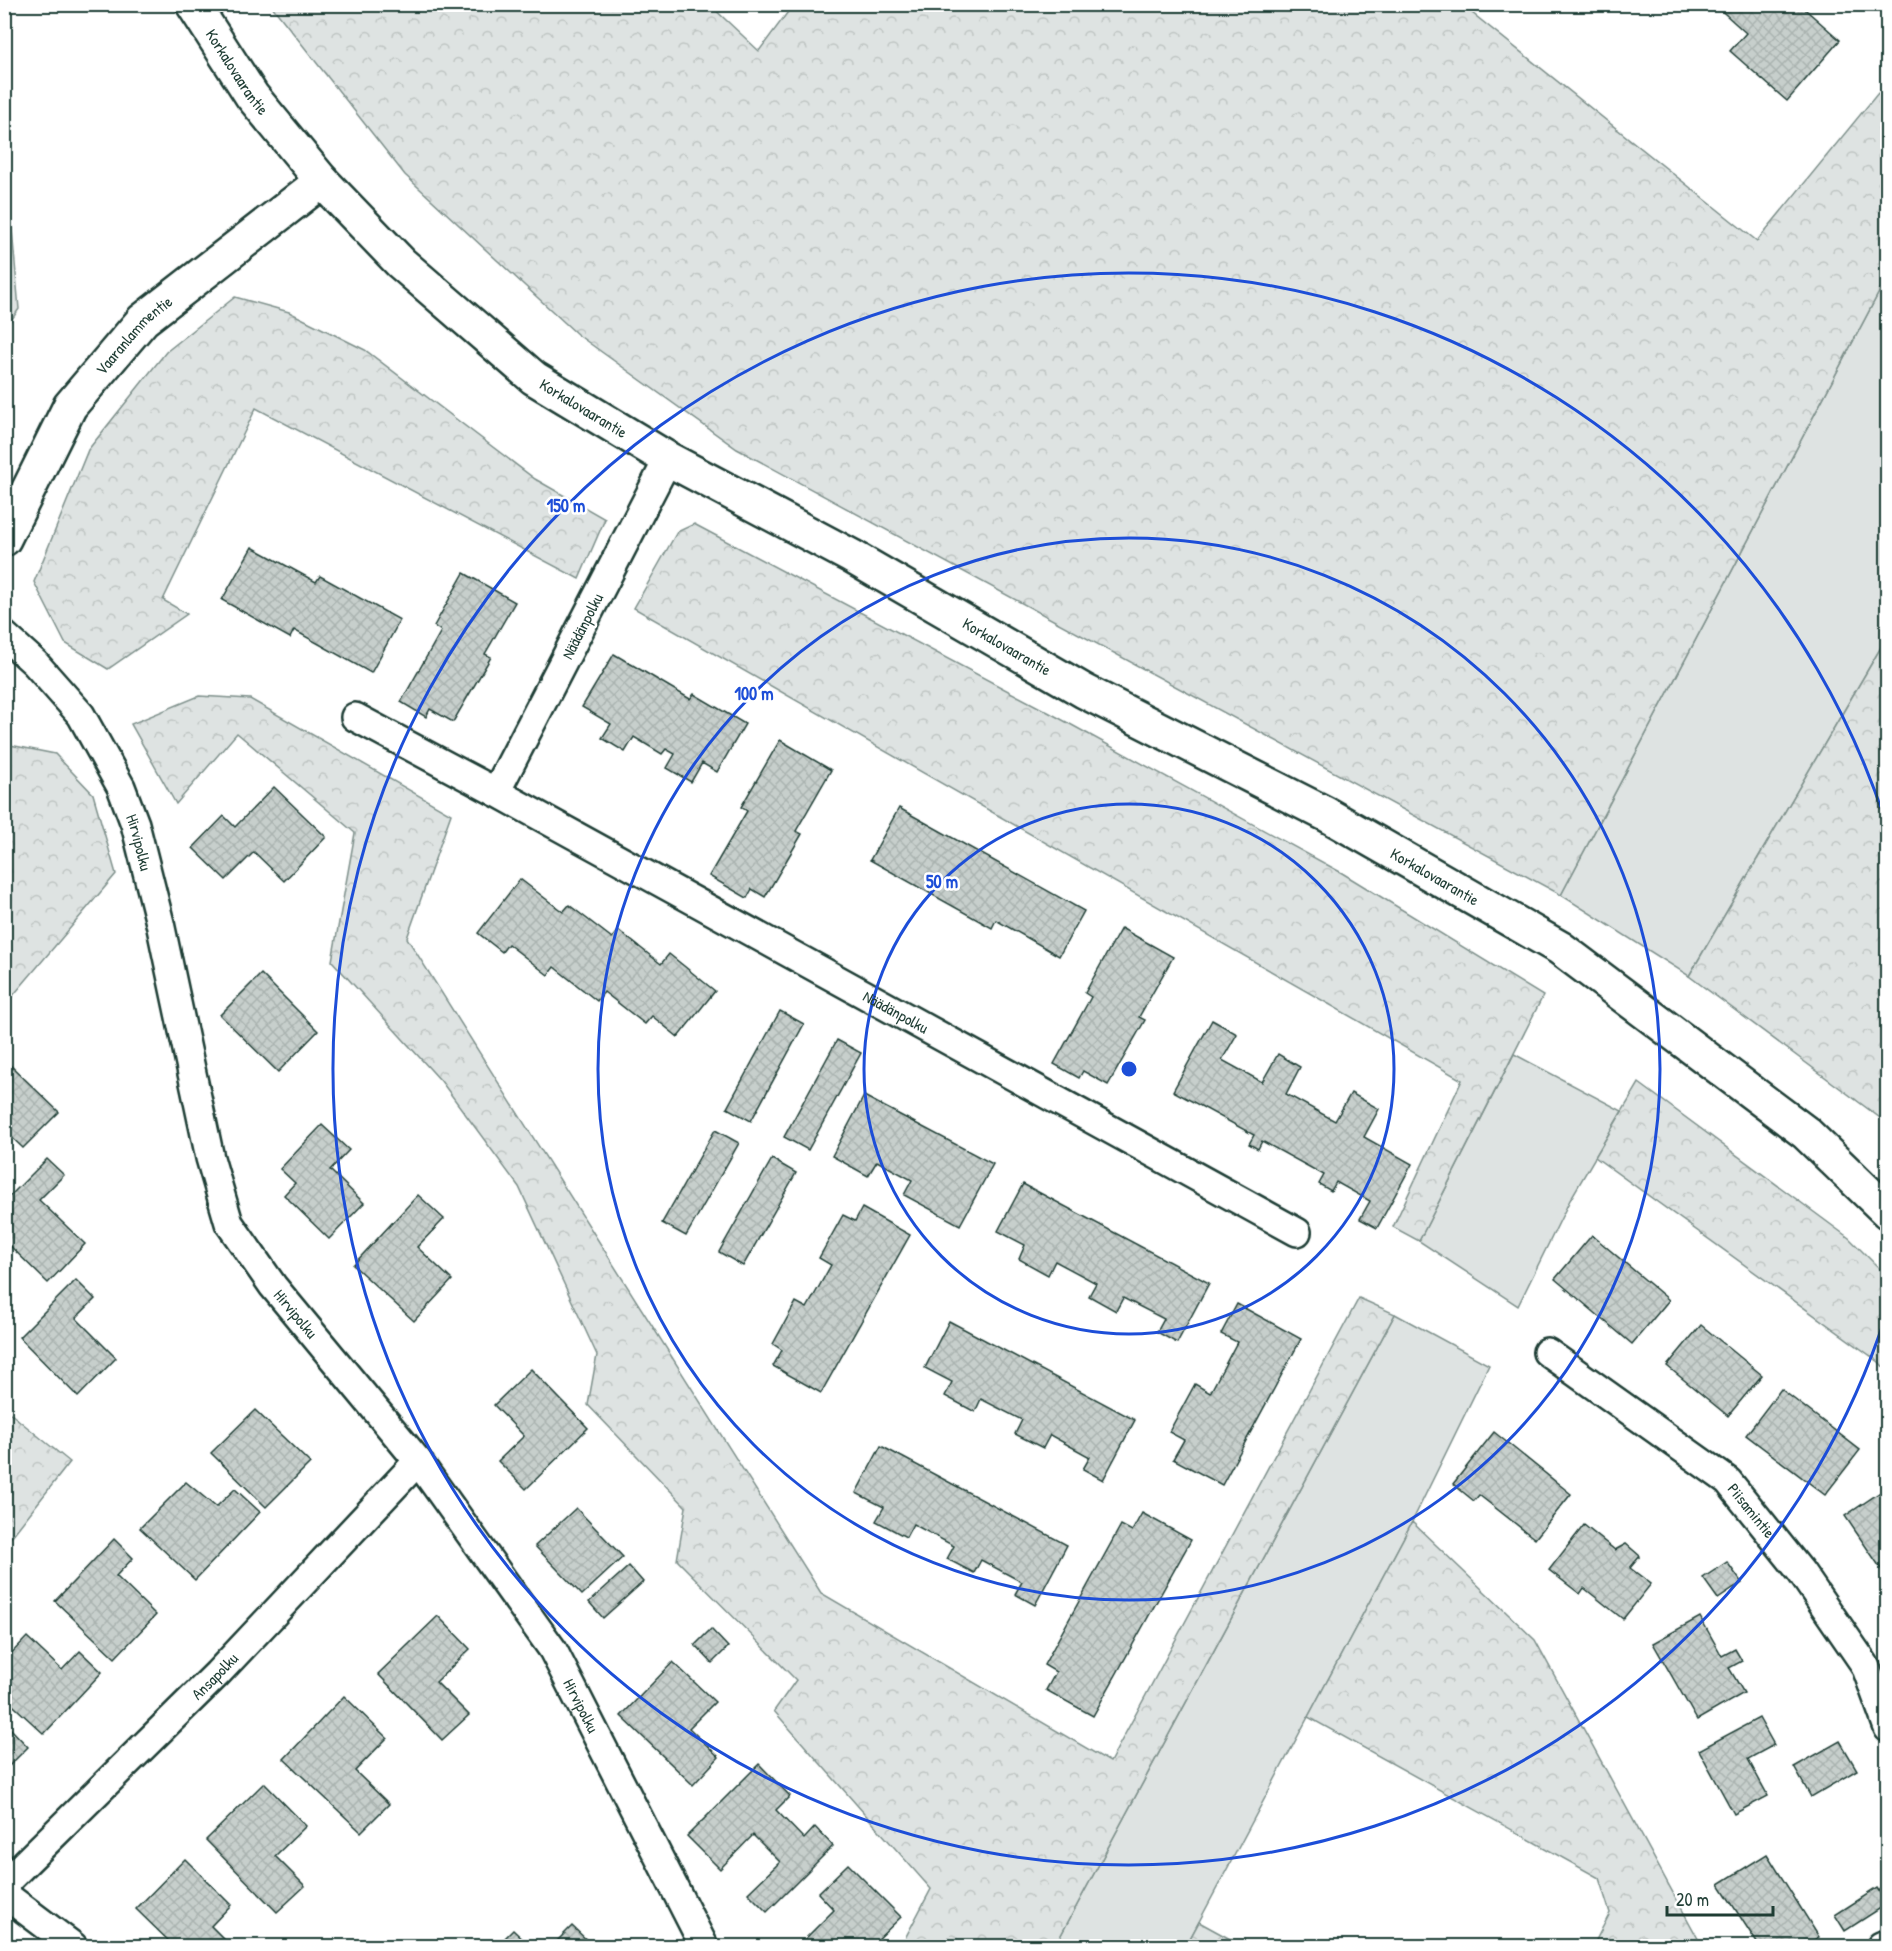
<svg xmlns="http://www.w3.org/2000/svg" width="1892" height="1951" font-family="'Patrick Hand',sans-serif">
	<defs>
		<pattern id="forest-crowns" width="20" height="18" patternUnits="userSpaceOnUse" patternTransform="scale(1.5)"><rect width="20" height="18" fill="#dee3e2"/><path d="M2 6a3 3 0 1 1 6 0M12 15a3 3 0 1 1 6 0" fill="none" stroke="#bec4c2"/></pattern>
		<pattern id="building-cross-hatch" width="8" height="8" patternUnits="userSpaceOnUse" patternTransform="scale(1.5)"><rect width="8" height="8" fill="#c7cfcc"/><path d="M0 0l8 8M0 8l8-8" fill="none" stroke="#aab3b0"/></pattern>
	</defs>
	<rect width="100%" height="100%" fill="#fff"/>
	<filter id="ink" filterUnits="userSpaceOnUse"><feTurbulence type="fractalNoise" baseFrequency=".0167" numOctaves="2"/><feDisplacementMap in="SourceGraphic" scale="12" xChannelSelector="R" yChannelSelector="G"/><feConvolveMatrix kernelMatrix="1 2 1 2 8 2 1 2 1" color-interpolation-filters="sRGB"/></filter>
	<g filter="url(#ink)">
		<g fill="#dee3e2" stroke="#7e908b" stroke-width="1.5">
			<path d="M 1887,277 L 1887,637 L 1689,976 L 1561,895 Z"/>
			<path d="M 1514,1054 L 1622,1111 L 1570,1200 L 1518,1306 L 1419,1241 Z"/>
			<path d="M 1395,1314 L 1489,1365 L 1412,1522 L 1186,1946 L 1055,1946 Z"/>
		</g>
		<g fill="url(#forest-crowns)" stroke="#7e908b" stroke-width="1.5">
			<path d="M 271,5 L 710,5 L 759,51 L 793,5 L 1462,5 L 1757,241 L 1878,93 L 1887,101 L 1887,277 L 1561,895 L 737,449 L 578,335 L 405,175 Z"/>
			<path d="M 5,149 L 19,309 L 5,329 L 4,329 Z"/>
			<path d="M 235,297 L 289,312 L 365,350 L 535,479 L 605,519 L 579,579 L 256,408 L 163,600 L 187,614 L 108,669 L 65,643 L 34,582 L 88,450 L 166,352 Z"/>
			<path d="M 694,524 L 1048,712 L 1342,873 L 1543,996 L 1419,1241 L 1393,1227 L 1462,1080 L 634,608 L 677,532 Z"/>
			<path d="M 1887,637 L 1887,1123 L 1689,976 Z"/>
			<path d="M 199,696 L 250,699 L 451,814 L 407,938 L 821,1593 L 1110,1762 L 1359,1298 L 1395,1314 L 1055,1946 L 901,1946 L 931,1889 L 774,1711 L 796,1680 L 677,1560 L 686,1507 L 588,1405 L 597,1355 L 519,1187 L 441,1081 L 332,961 L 355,833 L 237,733 L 176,804 L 131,724 Z"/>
			<path d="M 5,744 L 55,754 L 93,794 L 116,874 L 5,1005 Z"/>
			<path d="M 1639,1083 L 1849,1238 L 1887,1276 L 1887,1371 L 1879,1362 L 1595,1157 Z"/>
			<path d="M 5,1409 L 70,1462 L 5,1545 L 4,1545 Z"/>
			<path d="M 1412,1522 L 1535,1640 L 1702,1946 L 1593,1946 L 1610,1913 L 1599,1878 L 1308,1717 Z"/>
			<path d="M 1199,1922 L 1243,1946 L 1186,1946 Z"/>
		</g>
		<g fill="url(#building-cross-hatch)" stroke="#1f3d34" stroke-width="1.5">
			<path d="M 1714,4 L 1765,4 L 1768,7 L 1770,4 L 1799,4 L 1840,40 L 1787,101 L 1730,51 L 1746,33 Z"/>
			<path d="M 252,547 L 316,582 L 320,576 L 400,620 L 371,673 L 294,630 L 290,638 L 222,600 Z"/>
			<path d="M 464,573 L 515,602 L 485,654 L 491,657 L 453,722 L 430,709 L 426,717 L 401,702 L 441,631 L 434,626 Z"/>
			<path d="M 614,654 L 690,699 L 694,694 L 745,724 L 717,772 L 702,763 L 691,782 L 667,768 L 675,754 L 666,749 L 662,754 L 634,737 L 625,752 L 602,738 L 611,724 L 582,707 Z"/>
			<path d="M 780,740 L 831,770 L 796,831 L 802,834 L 765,897 L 752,889 L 747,898 L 709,876 L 747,811 L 741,807 Z"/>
			<path d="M 274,787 L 326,837 L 284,881 L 254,852 L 226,880 L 193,848 L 224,816 L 235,827 Z"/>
			<path d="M 899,808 L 1084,911 L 1059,956 L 996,920 L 992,928 L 870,860 Z"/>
			<path d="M 520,879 L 563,912 L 569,905 L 612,938 L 618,930 L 661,964 L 669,954 L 715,991 L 678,1037 L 652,1016 L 645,1024 L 604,992 L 597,1001 L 554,967 L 548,975 L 508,944 L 502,952 L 478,933 Z"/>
			<path d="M 1121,928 L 1173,957 L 1139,1017 L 1145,1020 L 1108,1085 L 1083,1071 L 1079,1078 L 1054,1064 L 1091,997 L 1085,993 Z"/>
			<path d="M 261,974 L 318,1031 L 278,1072 L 220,1015 Z"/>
			<path d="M 780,1011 L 804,1024 L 751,1121 L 727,1108 Z"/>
			<path d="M 1212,1020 L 1237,1034 L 1222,1060 L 1262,1082 L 1278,1054 L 1300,1067 L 1286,1094 L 1335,1121 L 1351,1093 L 1379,1109 L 1364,1137 L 1412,1164 L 1377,1228 L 1360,1219 L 1370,1201 L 1336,1182 L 1331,1191 L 1319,1184 L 1324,1175 L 1262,1141 L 1258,1149 L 1249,1144 L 1254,1135 L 1173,1091 Z"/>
			<path d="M 837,1040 L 861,1053 L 808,1150 L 784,1137 Z"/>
			<path d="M 7,1062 L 59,1112 L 23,1148 L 4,1130 L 4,1064 Z"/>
			<path d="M 864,1096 L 993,1164 L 960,1225 L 904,1195 L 912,1180 L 877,1161 L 868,1176 L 832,1156 Z"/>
			<path d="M 322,1125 L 349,1150 L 330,1170 L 364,1203 L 329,1239 L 284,1195 L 295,1183 L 280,1169 Z"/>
			<path d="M 715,1130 L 739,1143 L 686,1236 L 662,1223 Z"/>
			<path d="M 47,1159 L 64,1175 L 39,1200 L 85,1244 L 48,1283 L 4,1240 L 4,1202 Z"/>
			<path d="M 772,1159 L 796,1173 L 743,1266 L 719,1252 Z"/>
			<path d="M 1023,1184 L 1209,1283 L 1177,1343 L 1157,1332 L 1164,1319 L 1123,1298 L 1116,1311 L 1089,1296 L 1096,1283 L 1055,1261 L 1048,1275 L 1019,1259 L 1025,1245 L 998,1231 Z"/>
			<path d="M 418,1195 L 444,1219 L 417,1247 L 452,1280 L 414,1321 L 353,1265 Z"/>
			<path d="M 862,1208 L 910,1235 L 821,1393 L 773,1366 L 782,1350 L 773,1344 L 796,1302 L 807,1308 L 831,1265 L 819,1258 L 843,1215 L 855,1221 Z"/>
			<path d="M 1592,1235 L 1669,1300 L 1632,1344 L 1555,1279 Z"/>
			<path d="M 76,1280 L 95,1299 L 76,1318 L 116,1358 L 78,1397 L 19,1337 Z"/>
			<path d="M 1237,1304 L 1301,1339 L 1222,1485 L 1173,1459 L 1184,1440 L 1169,1432 L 1195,1384 L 1210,1393 L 1237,1342 L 1221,1334 Z"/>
			<path d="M 949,1321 L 1135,1420 L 1103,1480 L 1083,1469 L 1090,1457 L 1050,1435 L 1043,1448 L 1015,1434 L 1022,1420 L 981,1399 L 975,1412 L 945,1396 L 952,1382 L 925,1368 Z"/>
			<path d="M 1701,1325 L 1762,1375 L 1728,1416 L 1667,1366 Z"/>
			<path d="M 531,1369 L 588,1428 L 526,1489 L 498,1461 L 524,1436 L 494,1405 Z"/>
			<path d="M 1781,1389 L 1860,1450 L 1825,1495 L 1746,1435 Z"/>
			<path d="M 255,1410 L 310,1463 L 266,1507 L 211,1453 Z"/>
			<path d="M 1494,1432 L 1571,1494 L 1535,1539 L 1479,1495 L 1474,1501 L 1453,1484 Z"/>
			<path d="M 881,1446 L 1067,1545 L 1035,1605 L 1015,1594 L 1022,1582 L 981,1560 L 974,1573 L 947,1559 L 954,1546 L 913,1524 L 906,1537 L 876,1521 L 884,1507 L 856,1493 Z"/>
			<path d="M 186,1482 L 216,1507 L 235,1489 L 260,1512 L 195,1580 L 140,1528 Z"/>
			<path d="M 1888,1487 L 1888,1579 L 1845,1516 Z"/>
			<path d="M 576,1508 L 623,1557 L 582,1595 L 535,1546 Z"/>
			<path d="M 1142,1513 L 1191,1540 L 1093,1716 L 1046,1690 L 1056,1672 L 1044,1665 L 1121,1525 L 1132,1531 Z"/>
			<path d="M 1584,1525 L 1615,1550 L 1626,1544 L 1640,1556 L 1630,1568 L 1651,1584 L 1623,1619 L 1584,1588 L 1580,1594 L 1549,1570 Z"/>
			<path d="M 114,1539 L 133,1558 L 116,1576 L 156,1615 L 115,1658 L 55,1601 Z"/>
			<path d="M 1727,1562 L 1742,1583 L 1718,1599 L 1703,1578 Z"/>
			<path d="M 629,1566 L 643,1582 L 603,1618 L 589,1602 Z"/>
			<path d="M 438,1616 L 470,1649 L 436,1682 L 469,1715 L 442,1740 L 378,1674 Z"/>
			<path d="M 1700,1617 L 1722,1656 L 1735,1649 L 1742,1661 L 1729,1668 L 1744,1693 L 1697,1720 L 1653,1643 Z"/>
			<path d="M 711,1629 L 728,1647 L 712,1663 L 695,1645 Z"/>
			<path d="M 27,1637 L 62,1670 L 80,1651 L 102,1672 L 44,1734 L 4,1697 L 4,1661 Z"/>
			<path d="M 673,1662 L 715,1702 L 689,1728 L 719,1757 L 693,1785 L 621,1716 Z"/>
			<path d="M 344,1696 L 387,1738 L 355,1771 L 389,1804 L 361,1832 L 284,1759 Z"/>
			<path d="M 1759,1718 L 1774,1745 L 1748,1759 L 1768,1796 L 1734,1814 L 1699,1750 Z"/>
			<path d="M 9,1727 L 28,1747 L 4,1771 L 4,1731 Z"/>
			<path d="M 1840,1741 L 1857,1770 L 1811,1797 L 1794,1767 Z"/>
			<path d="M 759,1764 L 790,1796 L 776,1810 L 804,1839 L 815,1827 L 833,1846 L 767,1912 L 748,1893 L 780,1862 L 753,1835 L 720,1869 L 687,1836 Z"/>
			<path d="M 264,1783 L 306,1826 L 275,1856 L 305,1886 L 277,1912 L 206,1840 Z"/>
			<path d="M 1767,1854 L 1819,1937 L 1804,1946 L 1759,1946 L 1719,1884 Z"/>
			<path d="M 185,1859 L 231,1905 L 211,1926 L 231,1946 L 174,1946 L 136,1909 Z"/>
			<path d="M 848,1864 L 901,1917 L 871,1946 L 813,1946 L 805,1939 L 834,1910 L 818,1893 Z"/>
			<path d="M 1877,1888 L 1887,1904 L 1845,1931 L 1835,1915 Z"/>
			<path d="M 572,1926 L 593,1946 L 552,1946 Z"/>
			<path d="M 513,1930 L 530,1946 L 497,1946 Z"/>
		</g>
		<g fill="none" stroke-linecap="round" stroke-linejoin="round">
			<g stroke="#1f3d34" stroke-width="32">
				<g id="minor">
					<path id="s1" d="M 668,459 L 496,792 L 1297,1232"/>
					<path id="s2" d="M 4,635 L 35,663 L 81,715 L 121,787 L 135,824 L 160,923 L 210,1158 L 229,1223 L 273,1286 L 418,1461 L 553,1650 L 704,1946"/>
					<path d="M 355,717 L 496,792"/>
					<path id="s3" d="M 1547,1352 L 1728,1481 L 1801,1572 L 1865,1665 L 1888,1728"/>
					<path id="s4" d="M 4,1884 L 217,1674 L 418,1461"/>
					<path d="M 4,1894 L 73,1946"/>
					<path d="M 1881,1946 L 1888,1943"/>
				</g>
			</g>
			<g stroke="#1f3d34" stroke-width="38">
				<g id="tertiary">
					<path id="s5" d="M 193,4 L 252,96 L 322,181 L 401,263 L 534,378 L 668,459 L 851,556 L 1084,691 L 1326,814 L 1560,948 L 1806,1133 L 1888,1212"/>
					<path id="s6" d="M 4,539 L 70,406 L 143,320 L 322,181"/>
				</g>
			</g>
			<use href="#minor" stroke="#fff" stroke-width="27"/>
			<use href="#tertiary" stroke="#fff" stroke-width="33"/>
		</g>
	</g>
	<g fill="none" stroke="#1d4ed8" stroke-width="3">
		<circle cx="1129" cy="1069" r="265"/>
		<circle cx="1129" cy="1069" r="531"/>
		<path d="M1886 1315A796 796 0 1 1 1886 823"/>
	</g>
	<g text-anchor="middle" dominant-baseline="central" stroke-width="5" stroke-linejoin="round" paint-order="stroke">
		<g font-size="16" fill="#1f3d34" stroke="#fff">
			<text stroke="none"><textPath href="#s5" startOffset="81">Korkalovaarantie</textPath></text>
			<text stroke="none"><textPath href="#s6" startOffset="244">Vaaranlammentie</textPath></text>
			<text stroke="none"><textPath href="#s5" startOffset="567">Korkalovaarantie</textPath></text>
			<text transform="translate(582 626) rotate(-63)">Näädänpolku</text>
			<text stroke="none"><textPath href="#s5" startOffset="1053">Korkalovaarantie</textPath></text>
			<text stroke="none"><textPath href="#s2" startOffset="252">Hirvipolku</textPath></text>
			<text stroke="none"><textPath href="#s5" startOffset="1539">Korkalovaarantie</textPath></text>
			<text stroke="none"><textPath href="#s1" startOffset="831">Näädänpolku</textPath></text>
			<text stroke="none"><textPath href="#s2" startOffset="756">Hirvipolku</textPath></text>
			<text stroke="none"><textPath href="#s3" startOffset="260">Piisamintie</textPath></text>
			<text stroke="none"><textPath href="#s4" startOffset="296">Ansapolku</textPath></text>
			<text stroke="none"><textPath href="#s2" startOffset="1242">Hirvipolku</textPath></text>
		</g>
	</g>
	<circle cx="1129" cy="1069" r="9" fill="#1d4ed8" stroke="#fff" stroke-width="3"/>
	<g font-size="18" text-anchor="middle" font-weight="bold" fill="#1d4ed8" stroke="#fff" stroke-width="5" stroke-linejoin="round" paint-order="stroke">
		<text x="566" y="512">150 m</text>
		<text x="754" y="700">100 m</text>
		<text x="942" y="888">50 m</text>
	</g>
	<rect width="1892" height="1951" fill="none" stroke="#fff" stroke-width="24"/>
	<rect x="12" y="12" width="1868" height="1927" fill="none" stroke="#1f3d34" stroke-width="2" filter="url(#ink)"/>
	<path d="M1667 1906v9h106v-9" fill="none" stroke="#1f3d34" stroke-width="3"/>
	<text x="1676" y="1906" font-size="18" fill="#1f3d34" stroke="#ffffff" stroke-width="4.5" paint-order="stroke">20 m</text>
</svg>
